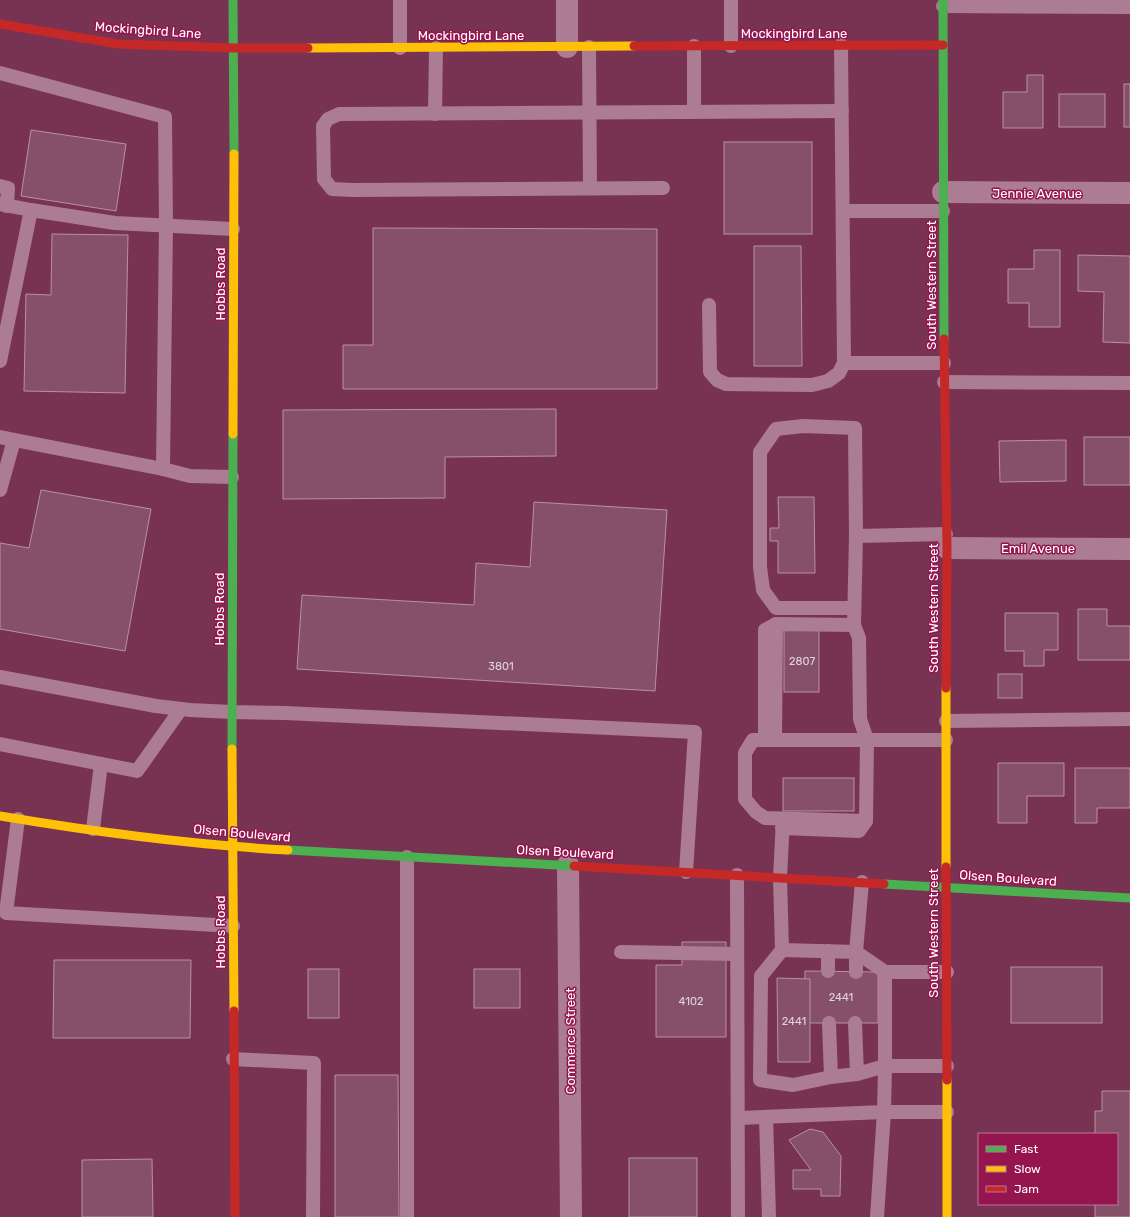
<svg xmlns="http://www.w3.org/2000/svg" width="1130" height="1217" font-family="Rubik,sans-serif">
	<rect width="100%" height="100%" fill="#783352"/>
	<g fill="#875069" stroke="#b891a3">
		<path d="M 1027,75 L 1043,75 L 1043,128 L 1003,128 L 1003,92 L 1027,92 Z"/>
		<rect x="1124" y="84" width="6" height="43"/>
		<rect x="1059" y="94" width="46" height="33"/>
		<path d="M 31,130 L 126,144 L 116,211 L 21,196 Z"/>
		<rect x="724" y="142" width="88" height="92"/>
		<path d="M 373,228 L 657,229 L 657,389 L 343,389 L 343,345 L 373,345 Z"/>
		<path d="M 52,234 L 128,235 L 125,393 L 24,391 L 26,294 L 51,295 Z"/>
		<path d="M 754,246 L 801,246 L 802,366 L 754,366 Z"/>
		<path d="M 1034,250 L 1060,250 L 1060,327 L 1029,327 L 1029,303 L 1008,303 L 1008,269 L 1034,269 Z"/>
		<path d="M 1078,255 L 1130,256 L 1130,343 L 1103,342 L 1104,292 L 1078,291 Z"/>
		<path d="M 556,409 L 556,456 L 445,457 L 445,498 L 283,499 L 283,410 Z"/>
		<rect x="1084" y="437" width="46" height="48"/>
		<path d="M 1066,440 L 1066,481 L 1000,482 L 999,441 Z"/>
		<path d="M 41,490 L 151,509 L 125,651 L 0,629 L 0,543 L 29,548 Z"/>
		<path d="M 778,497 L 814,497 L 815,573 L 778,573 L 778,541 L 770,541 L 770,528 L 779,528 Z"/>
		<path d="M 534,502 L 667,510 L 655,691 L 297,669 L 302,595 L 474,605 L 476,563 L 530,567 Z"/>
		<path d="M 1078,609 L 1107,609 L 1107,626 L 1130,626 L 1130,660 L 1078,660 Z"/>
		<path d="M 1005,613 L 1058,613 L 1058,650 L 1044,650 L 1044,666 L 1024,666 L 1024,651 L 1005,651 Z"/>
		<rect x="784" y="630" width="35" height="62"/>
		<rect x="998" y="674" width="24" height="24"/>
		<path d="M 998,763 L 1064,763 L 1064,796 L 1027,796 L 1027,823 L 998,823 Z"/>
		<path d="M 1075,768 L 1130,768 L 1130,808 L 1097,808 L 1097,823 L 1075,823 Z"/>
		<rect x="783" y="778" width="71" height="33"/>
		<path d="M 682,942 L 726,942 L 726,1037 L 656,1037 L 656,965 L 682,965 Z"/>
		<path d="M 54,960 L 191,960 L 190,1038 L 53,1038 Z"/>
		<rect x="1011" y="967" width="91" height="56"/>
		<rect x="308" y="969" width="31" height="49"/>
		<rect x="474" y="969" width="46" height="39"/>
		<path d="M 805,971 L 878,972 L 878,1023 L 804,1023 Z"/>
		<path d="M 777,978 L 810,979 L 810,1062 L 778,1062 Z"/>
		<path d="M 335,1075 L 398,1075 L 399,1217 L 335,1217 Z"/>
		<path d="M 1102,1091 L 1130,1091 L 1130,1217 L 1095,1217 L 1095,1204 L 1117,1204 L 1117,1134 L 1095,1134 L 1095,1111 L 1102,1111 Z"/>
		<path d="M 810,1129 L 823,1132 L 841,1156 L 840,1196 L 821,1196 L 821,1189 L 793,1189 L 793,1170 L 811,1170 L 789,1140 Z"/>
		<rect x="629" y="1158" width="68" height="59"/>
		<path d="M 152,1159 L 153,1217 L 82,1217 L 82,1160 Z"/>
	</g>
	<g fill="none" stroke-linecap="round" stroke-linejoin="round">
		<g stroke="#ab7c92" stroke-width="14">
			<path d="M 400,0 L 400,48"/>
			<path d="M 943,6 L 1130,7"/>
			<path d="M 841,45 L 844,363 L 944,363"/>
			<path d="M 694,46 L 694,112"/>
			<path d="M 731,46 L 731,0"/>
			<path d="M 589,47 L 590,188"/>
			<path d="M 0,73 L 165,117 L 166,225 L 163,469"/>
			<path d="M 435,114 L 436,48"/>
			<path d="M 0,186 L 8,188 L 7,206"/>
			<path d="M 663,188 L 353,190 L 332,189 L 324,179 L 323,126 L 328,119 L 339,114 L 842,111"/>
			<path d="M 0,204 L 31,210 L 115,223 L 233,229"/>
			<path d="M 843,211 L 943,211"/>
			<path d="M 709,305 L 710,372 L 717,380 L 726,384 L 812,385 L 828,381 L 839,373 L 844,363"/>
			<path d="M 0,361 L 31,210"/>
			<path d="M 944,382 L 1130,383"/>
			<path d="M 0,437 L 163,469 L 190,476 L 232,477"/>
			<path d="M 0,490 L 14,440"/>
			<path d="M 856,536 L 946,534"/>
			<path d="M 0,677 L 156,706 L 190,710 L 232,712 L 285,713 L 695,732 L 686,872"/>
			<path d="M 946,721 L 1130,719"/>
			<path d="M 765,739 L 765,630 L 776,624 L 854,625"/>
			<path d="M 775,740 L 776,624"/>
			<path d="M 0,744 L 137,771 L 181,709"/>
			<path d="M 18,819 L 6,913 L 233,926"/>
			<path d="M 783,819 L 780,878 L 782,950 L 856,952 L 856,972"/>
			<path d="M 866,821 L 765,818 L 756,812 L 745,799 L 745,753 L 753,740 L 946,740"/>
			<path d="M 782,828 L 859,831 L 866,821 L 867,740 L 860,719 L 859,638 L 854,625 L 856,536 L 855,428 L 803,426 L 776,429 L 760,452 L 760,567 L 763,590 L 776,608 L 854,608"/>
			<path d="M 93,829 L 101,764"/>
			<path d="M 407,857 L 407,1217"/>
			<path d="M 737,875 L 738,1217"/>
			<path d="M 862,882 L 856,952 L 885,972 L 885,1066 L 947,1066"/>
			<path d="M 828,951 L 828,971"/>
			<path d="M 621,952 L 737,954"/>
			<path d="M 885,972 L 947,972"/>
			<path d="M 829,1023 L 831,1077"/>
			<path d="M 855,1023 L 857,1074"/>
			<path d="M 233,1059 L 314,1063 L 313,1217"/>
			<path d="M 766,1117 L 769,1217"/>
			<path d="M 738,1118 L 884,1112 L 885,1066 L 857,1074 L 831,1077 L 793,1085 L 760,1080 L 761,976 L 782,950"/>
			<path d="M 877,1217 L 884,1112 L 947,1112"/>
		</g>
		<g stroke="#ab7c92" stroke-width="22">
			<path d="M 567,47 L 567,0"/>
			<path d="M 943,192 L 1130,193"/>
			<path d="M 947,548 L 1130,549"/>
			<path d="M 568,865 L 571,1217"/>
		</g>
		<g stroke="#4caf50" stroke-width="9">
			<path d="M 233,0 L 234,154"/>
			<path d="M 943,0 L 944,339"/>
			<path d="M 232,749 L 233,434"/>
			<path d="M 288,850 L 574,866"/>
			<path d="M 884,884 L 1130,898"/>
		</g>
		<g stroke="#ffc107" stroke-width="9">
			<path d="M 308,48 L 634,46"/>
			<path d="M 233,434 L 234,154"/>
			<path d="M 232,749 L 234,1011"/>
			<path d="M 0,816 C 95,832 191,845 288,850"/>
			<path d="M 946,867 L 946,688"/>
			<path d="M 947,1080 L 947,1217"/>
		</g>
		<g stroke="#c62828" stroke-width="9">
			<path d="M 0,24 L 118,44 L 234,48 L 308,48"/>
			<path d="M 634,46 L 943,45"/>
			<path d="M 944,339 L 947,548 L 946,688"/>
			<path d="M 574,866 L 884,884"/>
			<path d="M 946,867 L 947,1080"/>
			<path d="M 234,1011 L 235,1217"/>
		</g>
	</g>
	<g text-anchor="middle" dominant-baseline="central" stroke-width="3" stroke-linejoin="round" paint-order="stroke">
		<g font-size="11" fill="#e1d3da">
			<text x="802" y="661">2807</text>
			<text x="501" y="666">3801</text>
			<text x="841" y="997">2441</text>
			<text x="691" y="1001">4102</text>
			<text x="794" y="1021">2441</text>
		</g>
		<g font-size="13" fill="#fff" stroke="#95164e">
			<text transform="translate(148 30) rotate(4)">Mockingbird Lane</text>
			<text x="794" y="33">Mockingbird Lane</text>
			<text x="471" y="35">Mockingbird Lane</text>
			<text x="1037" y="193">Jennie Avenue</text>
			<text transform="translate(220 284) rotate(-90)">Hobbs Road</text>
			<text transform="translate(931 285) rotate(-90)">South Western Street</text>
			<text x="1038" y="548">Emil Avenue</text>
			<text transform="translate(933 608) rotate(-90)">South Western Street</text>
			<text transform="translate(219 609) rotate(-90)">Hobbs Road</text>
			<text transform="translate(242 833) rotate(5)">Olsen Boulevard</text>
			<text transform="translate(565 852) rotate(3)">Olsen Boulevard</text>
			<text transform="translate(1008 878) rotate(4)">Olsen Boulevard</text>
			<text transform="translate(220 932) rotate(-90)">Hobbs Road</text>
			<text transform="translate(933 933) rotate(-90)">South Western Street</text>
			<text transform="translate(570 1041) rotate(-90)">Commerce Street</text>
		</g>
	</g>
	<rect x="978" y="1133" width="140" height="72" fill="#95164e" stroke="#bf7395"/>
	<rect x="986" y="1146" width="20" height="6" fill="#4caf50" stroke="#bf7395"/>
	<text x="1014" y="1153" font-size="12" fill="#ffffff">Fast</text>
	<rect x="986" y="1166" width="20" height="6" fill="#ffc107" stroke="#bf7395"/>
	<text x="1014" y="1173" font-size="12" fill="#ffffff">Slow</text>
	<rect x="986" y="1186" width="20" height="6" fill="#c62828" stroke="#bf7395"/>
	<text x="1014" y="1193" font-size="12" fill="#ffffff">Jam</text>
</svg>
